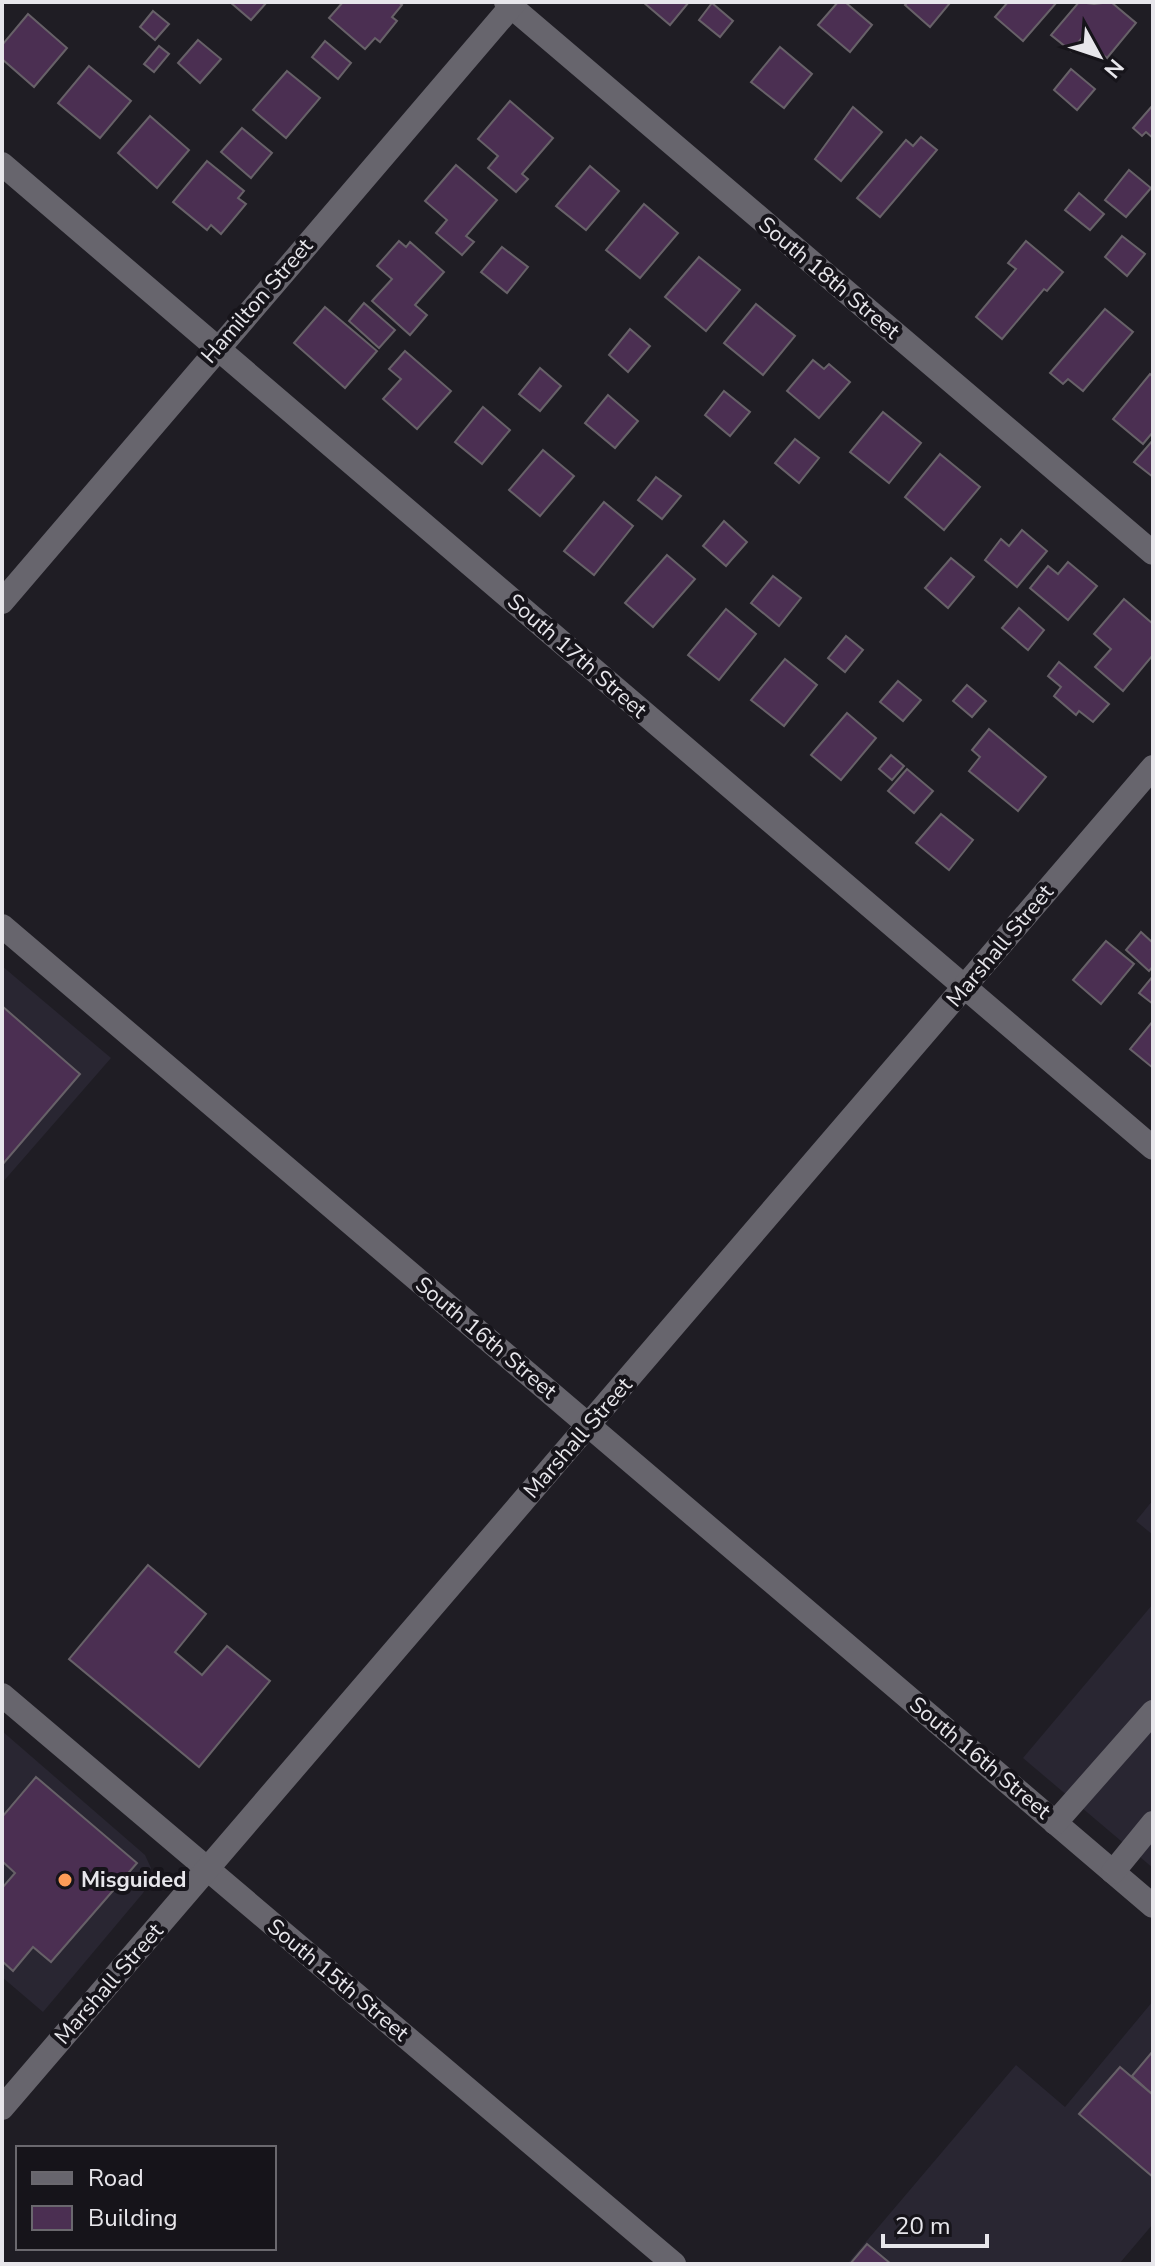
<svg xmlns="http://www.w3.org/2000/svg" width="1155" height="2266" font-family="'Nunito Sans',sans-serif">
	<rect width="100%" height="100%" fill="#1f1d24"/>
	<g fill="#292632">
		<path d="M 2,966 L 111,1058 L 2,1183 Z"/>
		<path d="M 1153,1500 L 1153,1535 L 1136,1521 Z"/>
		<path d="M 1153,1604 L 1153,1868 L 1023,1758 Z"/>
		<path d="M 2,1731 L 145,1855 L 151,1868 L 150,1880 L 143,1893 L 43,2012 L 2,1977 Z"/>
		<path d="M 1153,2001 L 1153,2224 L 1119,2264 L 847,2264 L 1016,2065 L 1065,2107 Z"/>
	</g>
	<g fill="#4b2f52" stroke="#676168" stroke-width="2">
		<path d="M 230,2 L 267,2 L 251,20 Z"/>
		<path d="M 343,2 L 398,2 L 402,5 L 392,17 L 397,21 L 380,42 L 375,38 L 365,49 L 329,18 Z"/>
		<path d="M 643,2 L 689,2 L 670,25 Z"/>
		<path d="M 838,2 L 845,2 L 872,25 L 850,52 L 818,25 Z"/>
		<path d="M 908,2 L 950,2 L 950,3 L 930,27 L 905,5 Z"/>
		<path d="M 1008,2 L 1057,2 L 1023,41 L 995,17 Z"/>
		<path d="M 1079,2 L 1094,4 L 1111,2 L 1136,23 L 1107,58 L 1082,38 L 1071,51 L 1051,35 Z"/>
		<path d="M 712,3 L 733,21 L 720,37 L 699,20 Z"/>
		<path d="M 153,11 L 169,24 L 155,40 L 140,27 Z"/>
		<path d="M 28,14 L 67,48 L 34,87 L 2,59 L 2,45 Z"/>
		<path d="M 198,40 L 221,59 L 200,83 L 178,63 Z"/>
		<path d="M 325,41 L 351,63 L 338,79 L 312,57 Z"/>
		<path d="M 159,46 L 169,54 L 154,72 L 144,64 Z"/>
		<path d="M 780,47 L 812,74 L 784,108 L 751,82 Z"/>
		<path d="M 89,66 L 131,101 L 100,138 L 58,103 Z"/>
		<path d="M 1071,69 L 1095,89 L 1077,110 L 1054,90 Z"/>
		<path d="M 287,71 L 320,98 L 286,138 L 253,110 Z"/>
		<path d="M 510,101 L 553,138 L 522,174 L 528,179 L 516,192 L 488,168 L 498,156 L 478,139 Z"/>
		<path d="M 1153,105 L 1153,138 L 1146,132 L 1142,136 L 1133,128 Z"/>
		<path d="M 853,107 L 882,132 L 841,181 L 815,159 Z"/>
		<path d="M 150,116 L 189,150 L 157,188 L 118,153 Z"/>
		<path d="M 242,128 L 272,153 L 251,178 L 221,152 Z"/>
		<path d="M 921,137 L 937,150 L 880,217 L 857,198 L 906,140 L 913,146 Z"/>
		<path d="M 207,161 L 244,191 L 238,198 L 246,204 L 221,234 L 211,225 L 207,230 L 173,202 Z"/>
		<path d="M 456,165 L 497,200 L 466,236 L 474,242 L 462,255 L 436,233 L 447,220 L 425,201 Z"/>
		<path d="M 590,166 L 619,191 L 586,230 L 556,206 Z"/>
		<path d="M 1129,170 L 1151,188 L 1126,217 L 1105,200 Z"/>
		<path d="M 1079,193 L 1104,214 L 1090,230 L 1065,210 Z"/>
		<path d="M 644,204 L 678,233 L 640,278 L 606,250 Z"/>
		<path d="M 1122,236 L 1145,254 L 1127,276 L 1105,257 Z"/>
		<path d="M 399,241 L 406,247 L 410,242 L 444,272 L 415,305 L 427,315 L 410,335 L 372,301 L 392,279 L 377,266 Z"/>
		<path d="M 1026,241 L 1063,272 L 1047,291 L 1044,289 L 1002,339 L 976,317 L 1016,269 L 1008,263 Z"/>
		<path d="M 502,247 L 528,267 L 507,293 L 481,272 Z"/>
		<path d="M 699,257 L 740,290 L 706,331 L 665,297 Z"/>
		<path d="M 364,303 L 395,330 L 379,348 L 349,321 Z"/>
		<path d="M 756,304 L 795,336 L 763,375 L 724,343 Z"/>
		<path d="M 325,307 L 377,351 L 345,388 L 294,343 Z"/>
		<path d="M 1105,309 L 1133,332 L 1083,391 L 1068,379 L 1063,384 L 1050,373 Z"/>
		<path d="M 630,329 L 650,346 L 628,372 L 609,355 Z"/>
		<path d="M 405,351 L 451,391 L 417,429 L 383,399 L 401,379 L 389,369 Z"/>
		<path d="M 813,360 L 824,369 L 829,364 L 850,382 L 819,418 L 787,391 Z"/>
		<path d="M 540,368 L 561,386 L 540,411 L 519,394 Z"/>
		<path d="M 1150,374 L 1153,377 L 1153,432 L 1143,444 L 1113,419 Z"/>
		<path d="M 724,391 L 750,412 L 730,436 L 705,415 Z"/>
		<path d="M 608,395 L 638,421 L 615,448 L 585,423 Z"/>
		<path d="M 483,407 L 510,430 L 482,464 L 455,442 Z"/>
		<path d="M 883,412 L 921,443 L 889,483 L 850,452 Z"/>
		<path d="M 795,439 L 819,458 L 799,483 L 775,463 Z"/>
		<path d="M 1153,440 L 1153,477 L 1134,462 Z"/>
		<path d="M 543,450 L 574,476 L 540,516 L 509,490 Z"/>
		<path d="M 940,454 L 980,487 L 944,530 L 905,497 Z"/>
		<path d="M 656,477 L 681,496 L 662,519 L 638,500 Z"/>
		<path d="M 604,502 L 633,526 L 594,575 L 564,551 Z"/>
		<path d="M 724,521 L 747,542 L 726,566 L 703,546 Z"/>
		<path d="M 1022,530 L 1047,551 L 1017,587 L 985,560 L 1001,539 L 1009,546 Z"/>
		<path d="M 667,555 L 695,579 L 653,627 L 625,603 Z"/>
		<path d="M 951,558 L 974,577 L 948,608 L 925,588 Z"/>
		<path d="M 1068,562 L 1097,586 L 1068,620 L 1030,588 L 1048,566 L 1058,574 Z"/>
		<path d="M 773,576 L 801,598 L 779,626 L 751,603 Z"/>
		<path d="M 1124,599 L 1153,624 L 1153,655 L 1123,691 L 1095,667 L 1111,649 L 1094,634 Z"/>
		<path d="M 1019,608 L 1044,630 L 1028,650 L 1002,628 Z"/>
		<path d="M 726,609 L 756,634 L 719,680 L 688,655 Z"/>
		<path d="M 846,636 L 863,650 L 845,672 L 828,658 Z"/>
		<path d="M 785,659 L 817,685 L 784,726 L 751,700 Z"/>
		<path d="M 1059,662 L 1109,704 L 1093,722 L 1079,711 L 1076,715 L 1054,696 L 1061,687 L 1048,676 Z"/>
		<path d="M 898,681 L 921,700 L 903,721 L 880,702 Z"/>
		<path d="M 967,685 L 986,701 L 972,717 L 953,701 Z"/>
		<path d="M 847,713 L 876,738 L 841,780 L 811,755 Z"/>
		<path d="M 989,729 L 1046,777 L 1018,811 L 969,771 L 980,757 L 972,750 Z"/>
		<path d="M 891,755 L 904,766 L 892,780 L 879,769 Z"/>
		<path d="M 907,769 L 933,791 L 914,813 L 888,791 Z"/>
		<path d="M 941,814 L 973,840 L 949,870 L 916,843 Z"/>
		<path d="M 1141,932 L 1153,943 L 1153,966 L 1149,971 L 1126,950 Z"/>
		<path d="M 1106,941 L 1134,964 L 1101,1004 L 1073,980 Z"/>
		<path d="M 1153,976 L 1153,1004 L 1139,993 Z"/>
		<path d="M 2,1006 L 80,1074 L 2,1165 Z"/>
		<path d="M 1153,1021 L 1153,1068 L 1130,1049 Z"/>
		<path d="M 148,1565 L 206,1614 L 175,1652 L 202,1675 L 227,1646 L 270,1681 L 199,1767 L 69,1659 Z"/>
		<path d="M 36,1777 L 137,1863 L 51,1962 L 33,1947 L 13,1971 L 2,1961 L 2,1888 L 15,1873 L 2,1861 L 2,1817 Z"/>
		<path d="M 1153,2051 L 1153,2095 L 1132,2076 Z"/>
		<path d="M 1120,2067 L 1153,2095 L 1153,2177 L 1079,2114 Z"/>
		<path d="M 867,2244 L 891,2264 L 850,2264 Z"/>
	</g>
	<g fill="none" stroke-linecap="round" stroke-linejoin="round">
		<g stroke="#67656d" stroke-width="24">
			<path d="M 506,2 L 1153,553"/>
			<path d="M 2,164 L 1153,1148"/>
			<path d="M 2,602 L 515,2"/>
			<path d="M 2,926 L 1153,1906"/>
			<path d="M 2,1695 L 674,2264"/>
			<path d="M 1055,1823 L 1153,1712"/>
			<path d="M 1113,1872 L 1153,1823"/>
			<path d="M 2,2108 L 1153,767"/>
		</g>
	</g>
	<circle fill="#fe9c57" stroke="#16141a" stroke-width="3" cx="65" cy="1880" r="8"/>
	<g text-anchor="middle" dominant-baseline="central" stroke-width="8" stroke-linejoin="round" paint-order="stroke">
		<g font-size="22" fill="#e7e6eb" stroke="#16141a">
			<text transform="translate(829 278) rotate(40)">South 18th Street</text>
			<text transform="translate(257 301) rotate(-49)">Hamilton Street</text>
			<text transform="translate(577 656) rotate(41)">South 17th Street</text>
			<text transform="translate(1000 946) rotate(-50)">Marshall Street</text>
			<text transform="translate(486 1338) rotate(40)">South 16th Street</text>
			<text transform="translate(578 1438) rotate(-49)">Marshall Street</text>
			<text transform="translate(980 1758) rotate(40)">South 16th Street</text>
			<text transform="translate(338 1980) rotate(40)">South 15th Street</text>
			<text transform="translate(109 1984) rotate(-49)">Marshall Street</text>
		</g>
		<g font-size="22" font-weight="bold" fill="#e7e6eb" stroke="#16141a" text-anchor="start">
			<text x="81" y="1880">Misguided</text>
		</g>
	</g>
	<rect width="1155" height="2266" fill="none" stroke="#e7e6eb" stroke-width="8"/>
	<rect x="16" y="2146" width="260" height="104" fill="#16141a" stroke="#6a686e" stroke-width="2"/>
	<rect x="32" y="2172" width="40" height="12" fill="#67656d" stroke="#6a686e" stroke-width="2"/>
	<text x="88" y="2186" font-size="24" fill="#e7e6eb">Road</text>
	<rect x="32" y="2206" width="40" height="24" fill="#4b2f52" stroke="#6a686e" stroke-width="2"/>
	<text x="88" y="2226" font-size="24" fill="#e7e6eb">Building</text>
	<g transform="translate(1099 56) rotate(130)" stroke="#16141a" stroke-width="6" paint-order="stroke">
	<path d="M0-6L14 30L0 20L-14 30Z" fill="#e7e6eb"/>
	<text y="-12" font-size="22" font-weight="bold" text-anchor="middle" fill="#e7e6eb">N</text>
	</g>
	<path d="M883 2234v12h104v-12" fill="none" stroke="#e7e6eb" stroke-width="4"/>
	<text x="895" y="2234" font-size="24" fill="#e7e6eb" stroke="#16141a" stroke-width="6" paint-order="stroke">20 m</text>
</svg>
